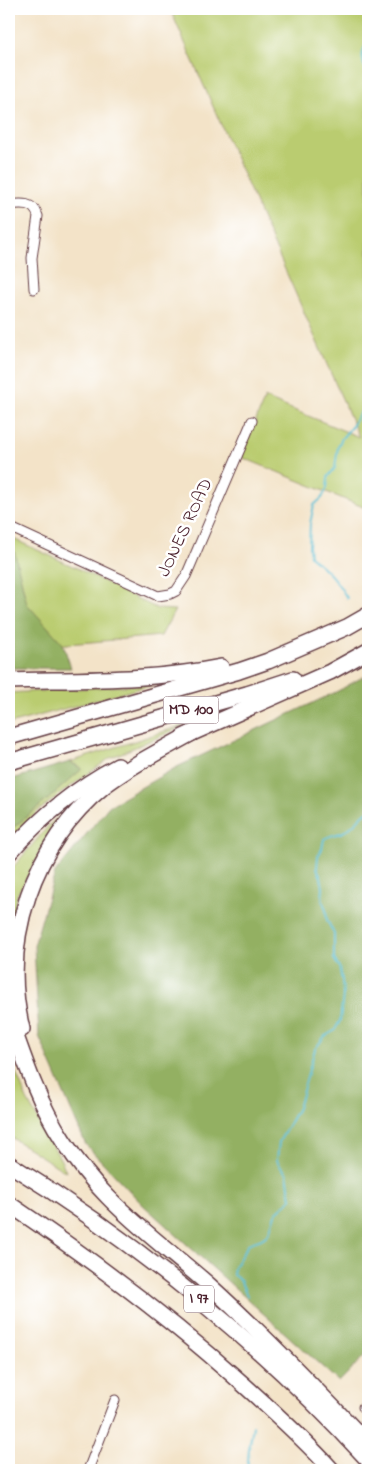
<svg xmlns="http://www.w3.org/2000/svg" width="377" height="1479" font-family="'Indie Flower',sans-serif">
	<rect width="100%" height="100%" fill="#fff"/>
	<filter id="ink" filterUnits="userSpaceOnUse"><feTurbulence type="fractalNoise" baseFrequency=".02" numOctaves="2"/><feDisplacementMap in="SourceGraphic" scale="10" xChannelSelector="R" yChannelSelector="G"/><feConvolveMatrix kernelMatrix="1 2 1 2 8 2 1 2 1" color-interpolation-filters="sRGB"/></filter>
	<filter id="wash" filterUnits="userSpaceOnUse"><feTurbulence type="fractalNoise" baseFrequency=".0096" numOctaves="4" result="noise"/><feDisplacementMap in="SourceGraphic" scale="20" xChannelSelector="R" yChannelSelector="G"/><feGaussianBlur stdDeviation="1.12" result="paint"/><feColorMatrix in="noise" values="0 0 0 0 0 0 0 0 0 0 0 0 0 0 0 0 0 1.4 0 .05"/><feComposite in="paint" operator="in"/></filter>
	<g filter="url(#wash)">
		<rect width="100%" height="100%" fill="#f3e3c8"/>
		<g fill="#bacc6f" stroke="#82764d">
			<path d="M 170,9 L 368,9 L 368,509 L 241,457 L 265,398 L 359,437 Z"/>
			<path d="M 9,537 L 77,568 L 158,609 L 175,610 L 161,636 L 9,649 Z"/>
			<path d="M 155,684 L 9,724 L 9,693 Z"/>
			<path d="M 193,722 L 110,758 L 64,791 L 37,812 L 9,841 L 9,831 L 47,800 L 82,768 L 70,762 Z"/>
			<path d="M 77,804 L 55,830 L 18,893 L 9,924 L 9,872 L 50,824 Z"/>
			<path d="M 9,1055 L 27,1100 L 62,1162 L 66,1172 L 9,1136 Z"/>
		</g>
		<g fill="#93b062" stroke="#6e6846">
			<path d="M 9,545 L 13,546 L 27,604 L 63,644 L 71,668 L 9,668 Z"/>
			<path d="M 368,674 L 368,1352 L 339,1382 L 142,1204 L 86,1145 L 39,1036 L 34,946 L 55,873 L 109,806 L 175,768 L 338,691 Z"/>
			<path d="M 70,762 L 82,769 L 47,800 L 9,831 L 9,780 Z"/>
		</g>
		<g fill="none" stroke-linecap="round" stroke-linejoin="round">
			<g stroke="#54bcd1" stroke-width="2">
				<path d="M 366,9 L 368,14"/>
				<path d="M 368,42 C 360,52 361,62 368,73"/>
				<path d="M 347,598 C 335,578 328,571 310,556 L 309,547 L 310,524 L 314,505 L 322,498 L 327,488 L 328,477 L 335,468 L 338,446 L 342,438 L 353,425 L 355,420 L 360,413 L 366,409 L 368,405"/>
				<path d="M 247,1296 L 240,1280 L 233,1275 C 233,1263 243,1256 248,1244 C 253,1241 259,1241 263,1238 C 272,1234 271,1221 276,1213 C 280,1208 287,1204 291,1199 L 287,1174 L 280,1166 L 277,1160 L 279,1142 L 298,1108 L 315,1049 L 325,1036 L 334,1031 L 340,1021 L 341,1012 L 343,995 L 342,980 L 339,967 L 334,959 L 334,934 L 327,920 L 326,910 L 322,899 L 323,888 L 321,877 L 317,868 L 318,856 L 322,849 L 324,839 C 330,835 336,835 343,832 C 353,828 359,817 368,811"/>
				<path d="M 247,1470 L 249,1449 L 253,1426"/>
			</g>
		</g>
	</g>
	<g filter="url(#ink)">
		<g fill="none" stroke-linecap="round" stroke-linejoin="round">
			<g stroke="#633c43" stroke-width="11">
				<g id="street">
					<path d="M 9,205 C 21,203 34,202 38,216 L 32,258 L 34,289"/>
					<path d="M 9,527 L 158,596 L 170,594 L 176,591 L 186,576 L 252,421"/>
					<path d="M 363,1407 L 368,1409"/>
					<path d="M 88,1470 L 115,1400"/>
				</g>
			</g>
			<g stroke="#633c43" stroke-width="18">
				<g id="highway">
					<path d="M 9,681 C 80,679 151,681 221,667"/>
					<path d="M 9,737 L 239,671 L 268,661 L 347,627 L 368,615"/>
					<path d="M 183,737 L 330,672 L 368,651"/>
					<path d="M 9,762 L 247,694 L 293,679"/>
					<path d="M 9,853 C 40,818 76,788 118,766"/>
					<path d="M 9,1016 C 24,1059 38,1102 63,1140 C 76,1160 91,1180 108,1197 C 139,1229 176,1256 210,1286 C 265,1336 317,1390 368,1444"/>
					<path d="M 22,1029 C 0,940 33,844 104,786 C 131,765 162,750 192,733"/>
					<path d="M 9,1164 C 139,1244 265,1347 368,1460"/>
					<path d="M 9,1204 C 91,1259 171,1319 244,1385 C 274,1412 305,1440 332,1470"/>
				</g>
			</g>
			<use href="#street" stroke="#fff" stroke-width="9"/>
			<use href="#highway" stroke="#fff" stroke-width="15"/>
		</g>
	</g>
	<g text-anchor="middle" dominant-baseline="central" stroke-width="5" stroke-linejoin="round" paint-order="stroke">
		<g fill="#fff" stroke="#80626b" stroke-width="1">
			<rect x="163.5" y="696.5" width="55" height="27" rx="4"/>
			<rect x="184" y="1285.5" width="30" height="27" rx="4"/>
		</g>
		<g font-size="16" font-weight="bold" fill="#4a1f2b">
			<text x="191" y="710">MD 100</text>
			<text x="199" y="1299">I 97</text>
		</g>
		<g font-size="18" fill="#4a1f2b" stroke="#fff">
			<text transform="translate(186 528) rotate(-65)">JONES ROAD</text>
		</g>
	</g>
	<rect width="377" height="1479" fill="none" stroke="#fff" stroke-width="30"/>
</svg>
